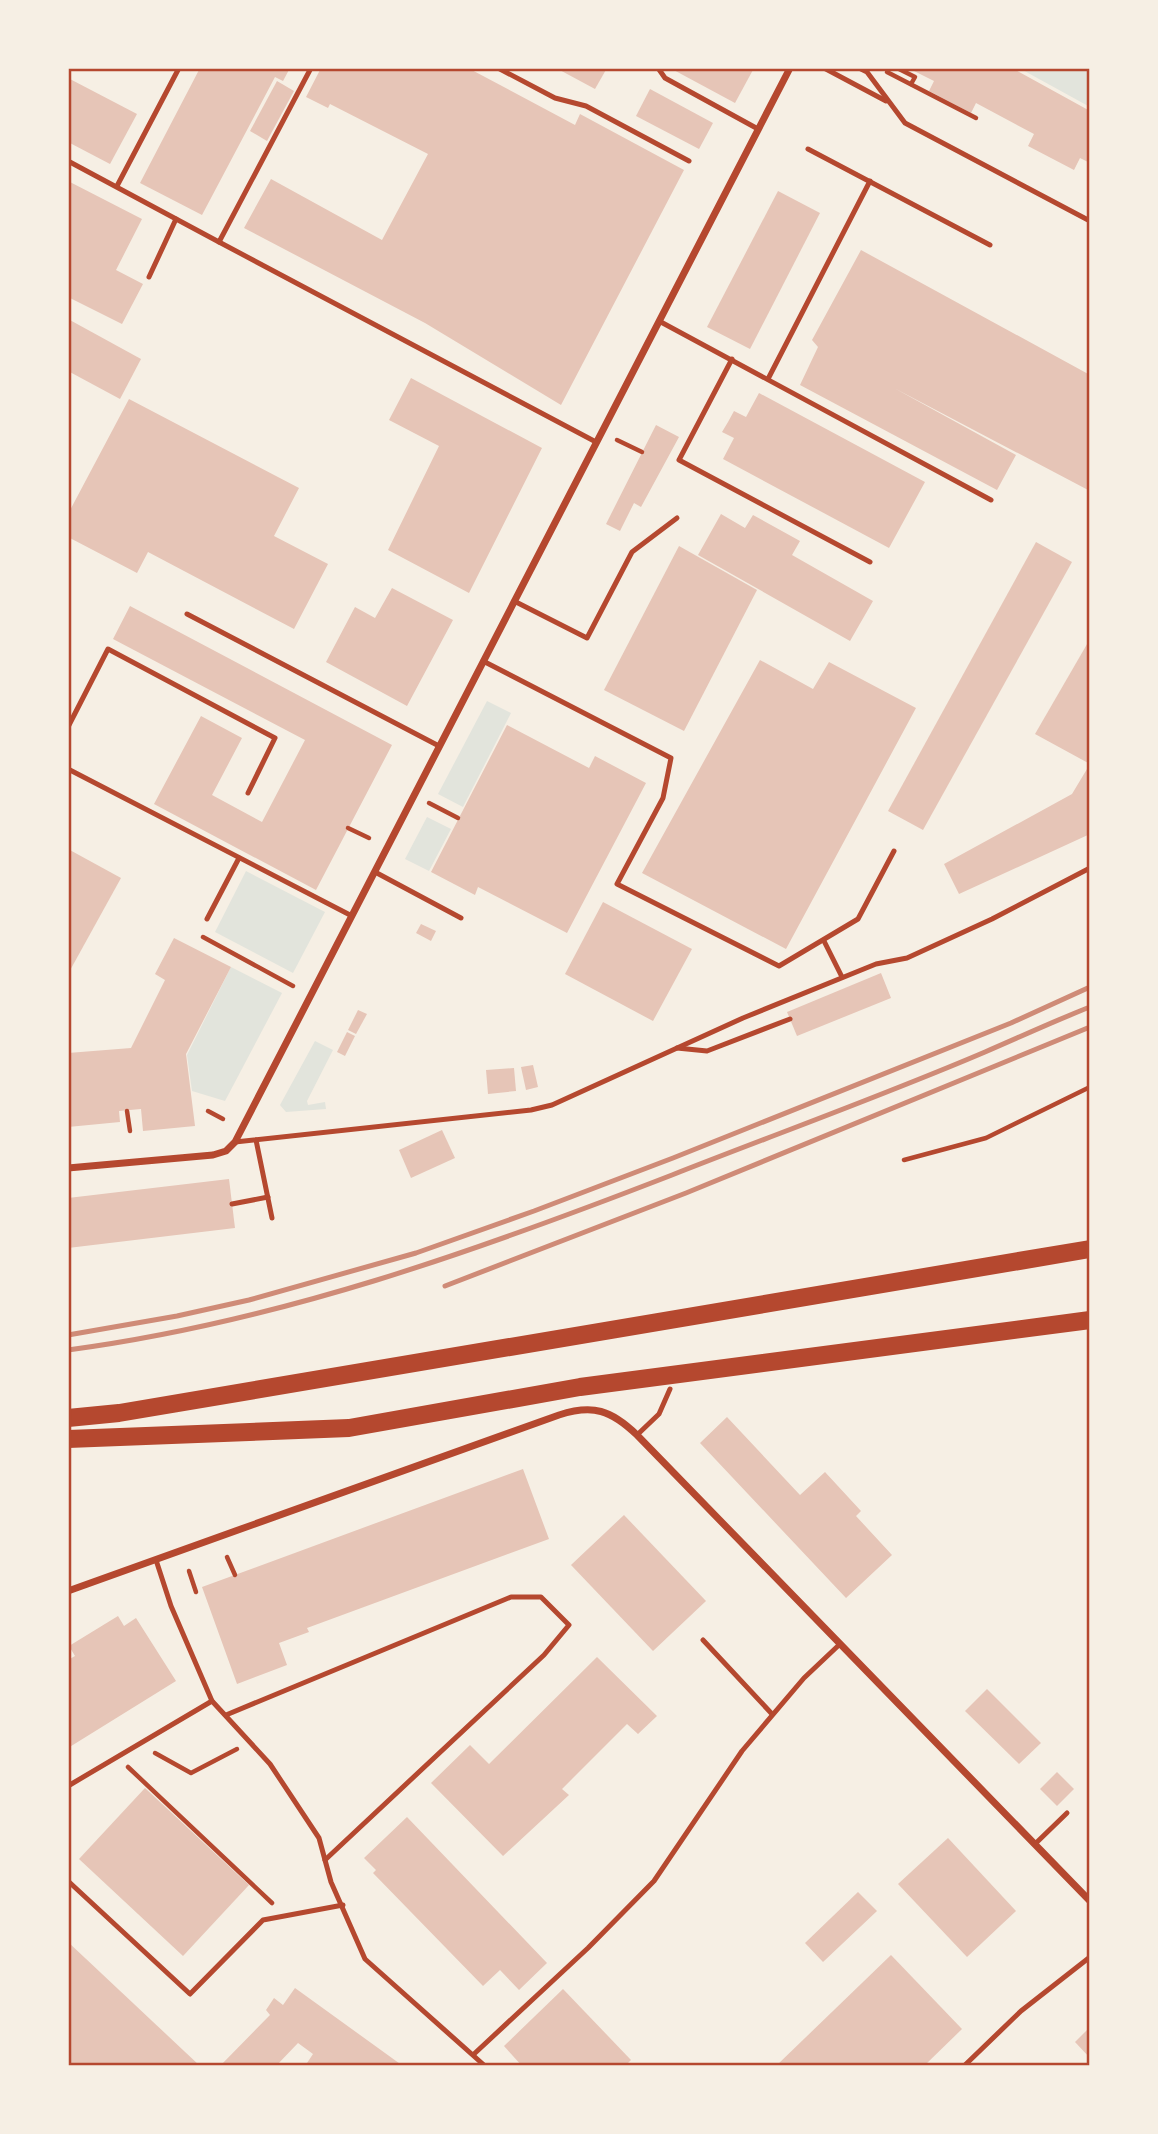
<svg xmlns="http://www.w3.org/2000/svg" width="1158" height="2134" font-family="Roboto,sans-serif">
	<rect width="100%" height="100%" fill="#f6efe4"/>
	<g fill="#e2e4dc">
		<path d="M 1019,68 L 1090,68 L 1090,107 Z"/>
		<path d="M 487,701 L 511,713 L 463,807 L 438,794 Z"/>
		<path d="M 427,817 L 451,829 L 429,871 L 405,859 Z"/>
		<path d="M 246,871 L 325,912 L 293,973 L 215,932 Z"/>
		<path d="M 231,967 L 282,993 L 225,1101 L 192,1091 L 187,1055 Z"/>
		<path d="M 315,1041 L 333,1050 L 307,1101 L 308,1105 L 325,1102 L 326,1109 L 286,1112 L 280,1105 Z"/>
	</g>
	<g fill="#e6c5b7">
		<path d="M 200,68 L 290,68 L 283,81 L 275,77 L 202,215 L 140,183 Z"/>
		<path d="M 321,68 L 468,68 L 575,125 L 580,114 L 684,170 L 561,405 L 425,323 L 244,228 L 271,179 L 382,240 L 428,154 L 330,104 L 328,108 L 306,97 Z"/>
		<path d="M 556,68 L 607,68 L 595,89 Z"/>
		<path d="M 670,68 L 754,68 L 735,103 Z"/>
		<path d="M 908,68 L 1012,68 L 1090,111 L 1090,163 L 1080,158 L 1074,170 L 1028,146 L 1034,134 L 976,103 L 971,113 L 929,91 L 934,81 Z"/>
		<path d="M 68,78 L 137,114 L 110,164 L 68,142 Z"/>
		<path d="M 277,81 L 294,91 L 267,141 L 250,131 Z"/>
		<path d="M 650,89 L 713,123 L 699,149 L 636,116 Z"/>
		<path d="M 68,181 L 142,219 L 116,270 L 143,284 L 122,324 L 68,297 Z"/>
		<path d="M 778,191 L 820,213 L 750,349 L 707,327 Z"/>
		<path d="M 861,250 L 1090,375 L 1090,491 L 894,388 L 1016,455 L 997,490 L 800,385 L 818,347 L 812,340 Z"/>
		<path d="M 68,319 L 141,359 L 120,399 L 68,371 Z"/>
		<path d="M 411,378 L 542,448 L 469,593 L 388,550 L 439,446 L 389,420 Z"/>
		<path d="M 759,393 L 925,482 L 889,548 L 723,459 L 734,438 L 722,432 L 728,422 L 734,411 L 746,417 Z"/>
		<path d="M 129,399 L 299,488 L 274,536 L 328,564 L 294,629 L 148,552 L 137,573 L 68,537 L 68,514 Z"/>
		<path d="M 656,425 L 679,437 L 641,507 L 634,503 L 620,531 L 606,524 Z"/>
		<path d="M 721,514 L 745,528 L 753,515 L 800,541 L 792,555 L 873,601 L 850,641 L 698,555 Z"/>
		<path d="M 1036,542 L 1072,562 L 923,830 L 888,811 Z"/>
		<path d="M 679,546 L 757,590 L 684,731 L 604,690 Z"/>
		<path d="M 392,588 L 453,620 L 407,706 L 326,662 L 355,607 L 375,618 Z"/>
		<path d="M 130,606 L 392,745 L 316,890 L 154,804 L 201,716 L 242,738 L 212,795 L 262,822 L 305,740 L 113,639 Z"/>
		<path d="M 1090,639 L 1090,764 L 1035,734 Z"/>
		<path d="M 760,660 L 813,689 L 829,662 L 916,708 L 786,949 L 642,873 Z"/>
		<path d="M 507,725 L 589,768 L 595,756 L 646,783 L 567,933 L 478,887 L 475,895 L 431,872 Z"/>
		<path d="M 1090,764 L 1090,834 L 959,894 L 944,864 L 1072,794 Z"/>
		<path d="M 68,849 L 121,878 L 68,974 Z"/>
		<path d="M 603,902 L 692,949 L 653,1021 L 565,974 Z"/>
		<path d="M 421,924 L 436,931 L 431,941 L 416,933 Z"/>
		<path d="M 174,938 L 231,967 L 186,1054 L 195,1126 L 143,1131 L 141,1109 L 119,1111 L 120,1122 L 68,1127 L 68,1053 L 131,1048 L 165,980 L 155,974 Z"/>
		<path d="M 881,973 L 891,998 L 797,1036 L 787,1012 Z"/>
		<path d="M 358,1010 L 367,1014 L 356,1034 L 348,1030 Z"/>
		<path d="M 347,1032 L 355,1036 L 345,1056 L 337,1052 Z"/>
		<path d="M 533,1065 L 538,1087 L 526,1090 L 521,1067 Z"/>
		<path d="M 514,1068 L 516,1091 L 488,1094 L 486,1070 Z"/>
		<path d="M 442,1130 L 455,1158 L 411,1178 L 399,1150 Z"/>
		<path d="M 229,1179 L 235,1228 L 68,1248 L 68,1198 Z"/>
		<path d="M 727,1417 L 800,1495 L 825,1472 L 861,1511 L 856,1516 L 892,1555 L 846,1598 L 700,1443 Z"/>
		<path d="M 523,1469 L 549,1539 L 307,1628 L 309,1632 L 279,1643 L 287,1665 L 237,1684 L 202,1587 Z"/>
		<path d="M 624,1515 L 706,1601 L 653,1651 L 571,1565 Z"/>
		<path d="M 118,1616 L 124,1626 L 136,1618 L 176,1681 L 68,1748 L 68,1660 L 75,1656 L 69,1646 Z"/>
		<path d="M 597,1657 L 657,1716 L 638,1734 L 627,1724 L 562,1789 L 569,1795 L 503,1856 L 431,1783 L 470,1745 L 489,1764 Z"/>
		<path d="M 987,1689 L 1041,1743 L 1019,1764 L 965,1711 Z"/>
		<path d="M 1057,1772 L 1074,1789 L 1057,1806 L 1040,1789 Z"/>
		<path d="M 145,1788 L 249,1885 L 183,1956 L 79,1859 Z"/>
		<path d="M 407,1817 L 547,1963 L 519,1990 L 500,1970 L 483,1986 L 373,1873 L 376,1870 L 364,1858 Z"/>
		<path d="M 948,1838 L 1016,1911 L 967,1957 L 898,1884 Z"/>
		<path d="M 858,1892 L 877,1911 L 823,1962 L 805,1943 Z"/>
		<path d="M 68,1942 L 200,2066 L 68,2066 Z"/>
		<path d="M 891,1955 L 962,2029 L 924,2066 L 776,2066 Z"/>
		<path d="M 295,1988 L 403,2066 L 305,2066 L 313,2054 L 298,2043 L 276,2066 L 220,2066 L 270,2015 L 266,2010 L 274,1998 L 283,2005 Z"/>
		<path d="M 563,1989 L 631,2060 L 625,2066 L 522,2066 L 504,2046 Z"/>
		<path d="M 1090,2027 L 1090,2058 L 1075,2042 Z"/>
	</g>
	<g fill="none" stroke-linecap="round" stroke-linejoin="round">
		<g stroke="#b5482f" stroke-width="4.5">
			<path d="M 897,68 L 915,77 L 911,84"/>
			<path d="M 887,72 L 976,118"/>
			<path d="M 617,440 L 642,452"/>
			<path d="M 429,803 L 458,818"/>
			<path d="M 348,828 L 369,838"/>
			<path d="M 203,937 L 293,986"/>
			<path d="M 127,1111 L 130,1131"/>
			<path d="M 208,1111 L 223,1119"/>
			<path d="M 904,1160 L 986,1138 L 1090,1087"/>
			<path d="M 227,1557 L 235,1575"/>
			<path d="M 189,1571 L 196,1592"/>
			<path d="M 155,1753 L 191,1773 L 237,1749"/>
			<path d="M 128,1767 L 272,1903"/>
		</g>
		<g stroke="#b5482f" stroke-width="5">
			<path d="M 498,68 L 555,98 L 586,106 L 689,161"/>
			<path d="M 658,68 L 665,78 L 758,129"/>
			<path d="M 824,68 L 886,101"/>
			<path d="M 859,68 L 867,72 L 905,123 L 1090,221"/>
			<path d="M 808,149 L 990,245"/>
			<path d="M 68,161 L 219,242 L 311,68"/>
			<path d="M 117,186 L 179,68"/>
			<path d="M 219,242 L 596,442"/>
			<path d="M 149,277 L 176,219"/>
			<path d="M 659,321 L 991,500"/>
			<path d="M 732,359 L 679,460 L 870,562"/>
			<path d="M 768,379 L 870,181"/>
			<path d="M 514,601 L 587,638 L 632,552 L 677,518"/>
			<path d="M 187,614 L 439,746"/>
			<path d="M 483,661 L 671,758 L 663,798 L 617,884 L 779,966 L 858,919 L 894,851"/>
			<path d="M 68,727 L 108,649 L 275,738 L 248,793"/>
			<path d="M 68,769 L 352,916"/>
			<path d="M 375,872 L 461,918"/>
			<path d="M 207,919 L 239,858"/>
			<path d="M 824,941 L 842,977"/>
			<path d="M 677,1048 L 707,1051 L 790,1019"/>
			<path d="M 256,1140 L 272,1218"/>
			<path d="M 235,1142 L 531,1110 L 552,1105 L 743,1018 L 876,964 L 907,958 L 992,919 L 1090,868"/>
			<path d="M 232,1204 L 268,1197"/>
			<path d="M 637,1435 L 659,1414 L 670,1389"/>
			<path d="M 156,1560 L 171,1606 L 212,1701 L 270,1764 L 319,1838 L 331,1882 L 365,1959 L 485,2066"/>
			<path d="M 703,1640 L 772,1714"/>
			<path d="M 226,1715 L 511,1597 L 541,1597 L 569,1625 L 544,1655 L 325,1860"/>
			<path d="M 68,1786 L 212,1701"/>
			<path d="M 1035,1844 L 1067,1813"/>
			<path d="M 68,1881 L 190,1994 L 263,1920 L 343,1905"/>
			<path d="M 474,2054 L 588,1948 L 654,1881 L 742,1751 L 804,1678 L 840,1644"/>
			<path d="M 964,2066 L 1021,2011 L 1090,1957"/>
		</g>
		<g stroke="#b5482f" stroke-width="7">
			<path d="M 68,1168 L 213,1155 L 226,1151 L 235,1142 L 790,68"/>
			<path d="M 68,1591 L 559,1415 C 593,1404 611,1410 637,1435 L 1090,1901"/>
		</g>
		<g stroke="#b5482f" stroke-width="18">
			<path d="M 68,1418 L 119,1413 L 1090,1249"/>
			<path d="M 68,1439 L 349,1428 L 580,1387 L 1090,1320"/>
		</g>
		<g stroke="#cf8b77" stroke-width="5">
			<path d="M 445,1286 L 686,1193 L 1090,1027"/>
			<path d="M 68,1335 L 177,1316 L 249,1300 L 416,1253 L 534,1211 L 673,1158 L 1011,1023 L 1090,987"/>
			<path d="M 68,1350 C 278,1322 476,1251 672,1175 C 776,1134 882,1096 985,1052 C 1020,1037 1054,1021 1090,1007"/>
		</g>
	</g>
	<rect width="1158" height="2134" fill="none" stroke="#f6efe4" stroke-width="140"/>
	<rect x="70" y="70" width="1018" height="1994" fill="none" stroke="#b5482f" stroke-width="2.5"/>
</svg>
